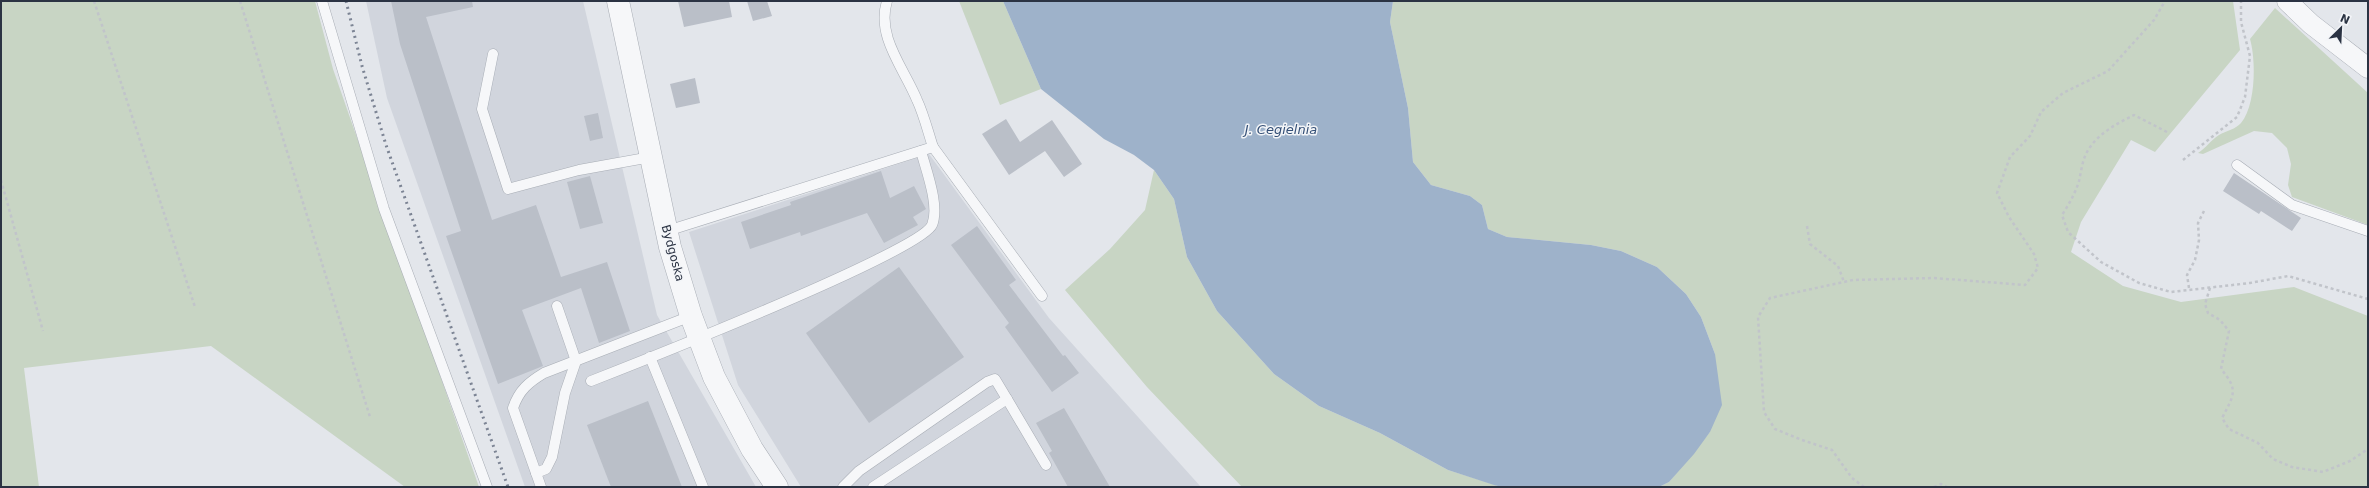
<svg xmlns="http://www.w3.org/2000/svg" width="2369" height="488" font-family="'DejaVu Sans',sans-serif">
	<rect width="100%" height="100%" fill="#e3e6eb"/>
	<g fill="#d1d5dd">
		<path d="M 366,1 L 583,1 L 657,315 L 756,487 L 525,487 L 387,98 Z"/>
		<path d="M 929,154 L 1049,318 L 1201,487 L 801,487 L 738,385 L 689,232 Z"/>
	</g>
	<g fill="#c8d5c4">
		<path d="M 1,1 L 315,1 L 333,69 L 479,487 L 405,487 L 211,346 L 24,368 L 39,487 L 1,487 Z"/>
		<path d="M 959,1 L 1003,1 L 1041,89 L 1000,105 Z"/>
		<path d="M 1393,1 L 2233,1 L 2240,50 L 2155,152 L 2131,140 L 2081,222 L 2071,252 L 2123,286 L 2181,302 L 2294,287 L 2368,316 L 2368,487 L 1659,487 L 1669,482 L 1710,432 L 1715,354 L 1701,317 L 1686,294 L 1657,267 L 1621,251 L 1591,245 L 1507,237 L 1488,229 L 1482,205 L 1470,196 L 1431,185 L 1413,162 L 1408,108 L 1390,22 Z"/>
		<path d="M 2275,8 L 2368,93 L 2368,225 L 2292,197 L 2288,185 L 2291,164 L 2287,148 L 2272,133 L 2254,131 L 2203,154 L 2198,153 C 2206,148 2211,140 2219,135 C 2226,131 2236,129 2241,123 C 2256,105 2256,60 2250,39 Z"/>
		<path d="M 1154,170 L 1174,199 L 1187,257 L 1217,311 L 1274,374 L 1319,406 L 1380,433 L 1448,470 L 1502,487 L 1242,487 L 1147,387 L 1065,290 L 1110,249 L 1145,210 Z"/>
	</g>
	<path fill="#9eb2ca" d="M 1003,1 L 1393,1 L 1390,22 L 1408,108 L 1413,162 L 1431,185 L 1470,196 L 1482,205 L 1488,229 L 1507,237 L 1591,245 L 1621,251 L 1657,267 L 1686,294 L 1701,317 L 1715,354 L 1722,405 L 1710,432 L 1694,454 L 1669,482 L 1659,487 L 1502,487 L 1494,485 L 1448,470 L 1380,433 L 1319,406 L 1274,374 L 1217,311 L 1187,257 L 1174,199 L 1154,170 L 1134,155 L 1104,139 L 1041,89 Z"/>
	<g fill="#babfc8">
		<path d="M 391,1 L 472,1 L 473,7 L 426,17 L 492,220 L 536,205 L 561,277 L 607,262 L 630,331 L 599,343 L 581,288 L 522,310 L 543,366 L 498,384 L 446,236 L 461,231 L 400,44 Z"/>
		<path d="M 678,1 L 729,1 L 732,17 L 684,27 Z"/>
		<path d="M 747,1 L 767,1 L 772,16 L 753,21 Z"/>
		<path d="M 695,78 L 700,103 L 676,108 L 670,84 Z"/>
		<path d="M 598,113 L 603,138 L 590,141 L 584,116 Z"/>
		<path d="M 1006,119 L 1020,142 L 1052,120 L 1082,164 L 1064,177 L 1045,151 L 1009,175 L 982,134 Z"/>
		<path d="M 881,171 L 890,198 L 914,186 L 926,209 L 913,217 L 918,225 L 884,243 L 867,213 L 801,236 L 800,232 L 750,249 L 741,222 L 791,205 L 790,202 Z"/>
		<path d="M 2234,173 L 2301,218 L 2292,231 L 2261,211 L 2259,214 L 2223,191 Z"/>
		<path d="M 590,176 L 603,223 L 580,229 L 567,182 Z"/>
		<path d="M 977,226 L 1016,280 L 1009,285 L 1063,356 L 1065,355 L 1079,373 L 1052,392 L 1005,327 L 1009,323 L 951,245 Z"/>
		<path d="M 899,267 L 964,357 L 869,423 L 806,333 Z"/>
		<path d="M 648,401 L 682,487 L 611,487 L 587,425 Z"/>
		<path d="M 1064,408 L 1110,487 L 1068,487 L 1049,453 L 1052,451 L 1036,423 Z"/>
	</g>
	<g fill="none" stroke-linecap="round" stroke-linejoin="round">
		<g stroke="#a8adb5" stroke-width="11">
			<g id="service">
				<path d="M 322,1 L 384,209 L 487,487"/>
				<path d="M 493,54 L 482,109 L 508,189 L 579,170 L 651,157"/>
				<path d="M 933,147 L 1042,296"/>
				<path d="M 2237,165 L 2292,205 L 2368,231"/>
				<path d="M 667,231 L 933,147 C 928,132 924,115 917,100 C 904,68 876,37 887,1"/>
				<path d="M 650,357 L 703,487"/>
				<path d="M 591,381 C 637,363 920,252 932,225 C 940,206 926,170 921,151"/>
				<path d="M 536,473 L 546,469 L 552,457 L 565,393 L 576,361 L 557,306"/>
				<path d="M 541,487 L 513,408 C 519,390 529,382 544,373 L 691,316"/>
				<path d="M 843,487 L 859,471 L 987,382 L 995,379 L 1007,399"/>
				<path d="M 873,487 L 1007,399 L 1046,465"/>
			</g>
		</g>
		<g stroke="#a8adb5" stroke-width="21">
			<path id="minor" d="M 2287,1 L 2311,24 L 2368,68"/>
		</g>
		<g stroke="#a8adb5" stroke-width="23">
			<path id="tertiary" d="M 618,1 L 670,247 L 691,316 L 714,377 L 752,449 L 777,487"/>
		</g>
		<g stroke="#c1c4ca" stroke-width="2.5" stroke-dasharray="3 3" stroke-linecap="butt">
			<path d="M 94,1 L 195,307"/>
			<path d="M 240,1 L 370,417"/>
			<path d="M 2167,132 L 2134,115 C 2116,124 2095,135 2086,154 C 2082,162 2081,173 2079,181 C 2075,194 2069,204 2062,215 L 2068,232 L 2101,262 L 2139,283 L 2171,292 L 2250,283 L 2288,276 L 2368,299"/>
			<path d="M 2183,160 L 2237,117 L 2245,97 L 2250,56 L 2241,22 L 2241,1"/>
			<path d="M 1,180 L 43,331"/>
			<path d="M 1807,226 L 1810,244 L 1838,266 L 1844,282"/>
			<path d="M 2189,288 L 2187,275 L 2195,260 L 2199,240 L 2198,223 L 2204,211"/>
			<path d="M 2210,288 L 2205,304 L 2208,313 L 2220,320 L 2229,331 L 2221,369 C 2239,390 2234,395 2222,418 L 2229,429 L 2258,443 L 2273,459 L 2292,467 L 2323,472 L 2350,461 L 2368,449"/>
			<path d="M 1864,487 L 1852,478 L 1832,450 L 1802,440 L 1775,429 L 1764,412 L 1758,317 L 1770,298 L 1853,280 L 1934,278 L 2025,285 L 2038,268 L 2034,254 L 2009,217 L 1997,193 L 2010,157 L 2030,136 L 2041,112 L 2063,93 L 2108,71 L 2154,20 L 2165,1"/>
			<path d="M 1934,487 L 1941,484 L 1947,487"/>
		</g>
		<use href="#service" stroke="#f6f7f9" stroke-width="10"/>
		<use href="#minor" stroke="#f6f7f9" stroke-width="20"/>
		<use href="#tertiary" stroke="#f6f7f9" stroke-width="22"/>
		<path stroke="#7c8494" stroke-width="3" stroke-dasharray="2 4" stroke-linecap="butt" d="M 346,1 L 362,66 L 386,145 L 508,487"/>
	</g>
	<g text-anchor="middle" dominant-baseline="central" stroke-width="3" stroke-linejoin="round" paint-order="stroke">
		<g font-size="12" fill="#2b3343" stroke="#f3f5f8">
			<text transform="translate(673 253) rotate(75)">Bydgoska</text>
		</g>
		<g font-size="13" font-style="italic" fill="#355077" stroke="#f3f5f8">
			<text x="1281" y="129">J. Cegielnia</text>
		</g>
	</g>
	<rect width="2369" height="488" fill="none" stroke="#2b3343" stroke-width="4"/>
	<g transform="translate(2341 28) rotate(24)" stroke="#f3f5f8" stroke-width="3" paint-order="stroke">
	<path d="M0-3L7 15L0 10L-7 15Z" fill="#2b3343"/>
	<text y="-6" font-size="11" font-weight="bold" text-anchor="middle" fill="#2b3343">N</text>
	</g>
</svg>
